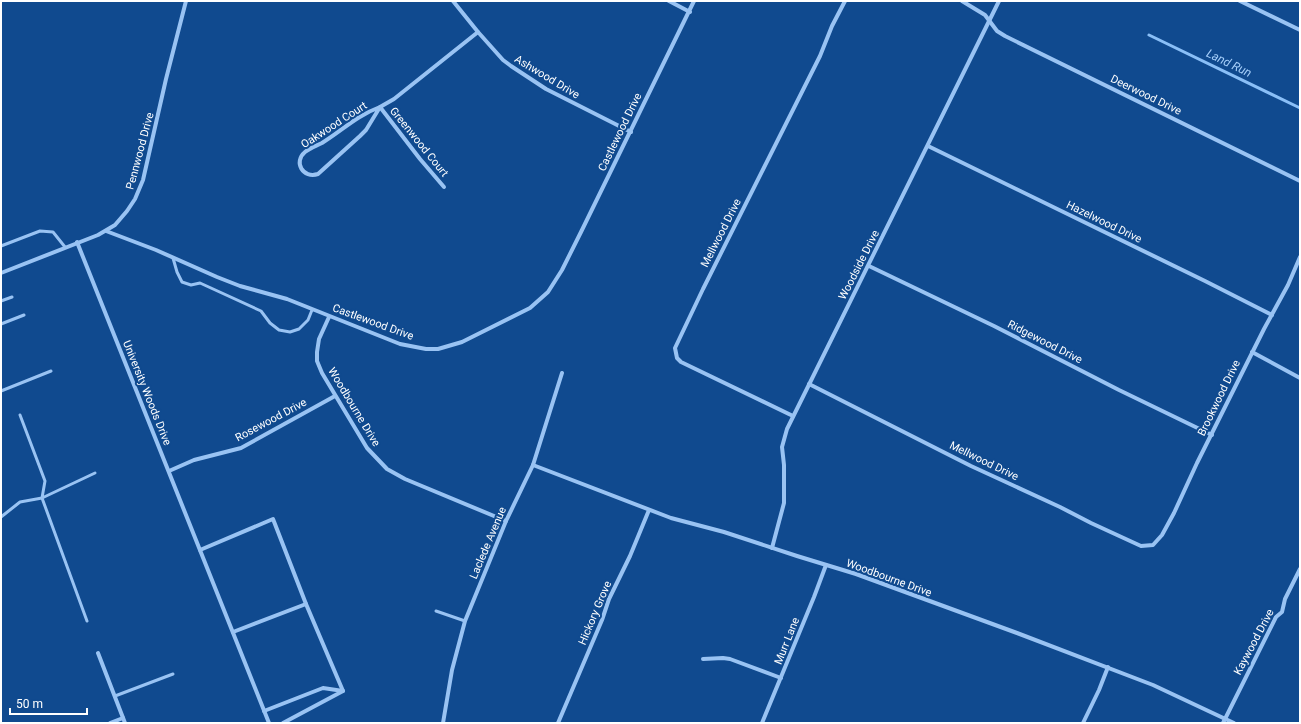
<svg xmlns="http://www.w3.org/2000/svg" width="1301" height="724" font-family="Roboto,sans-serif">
	<rect width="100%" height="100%" fill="#104a8f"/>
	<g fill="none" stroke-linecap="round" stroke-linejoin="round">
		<path stroke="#8abff7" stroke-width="3" d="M 1149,35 L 1300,108"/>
		<g stroke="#99c3f3" stroke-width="3">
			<path d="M 1,246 L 40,231 L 53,232 L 65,247"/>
			<path d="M 173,258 L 177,272 L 182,282 L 191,285 L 200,283 L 261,311 L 270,323 L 279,330 L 290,332 L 299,329 L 308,320 L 312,310"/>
			<path d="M 1,301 L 12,297"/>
			<path d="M 1,324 L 24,315"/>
			<path d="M 1,391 L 51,371"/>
			<path d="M 20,415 L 45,481 L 42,498 L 95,473"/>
			<path d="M 1,517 L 20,502 L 42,498 L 87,621"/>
			<path d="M 436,611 L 465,621"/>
			<path d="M 115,696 L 173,674"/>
		</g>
		<g stroke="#99c3f3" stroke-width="4">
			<path d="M 453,1 L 478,32 L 503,60 L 511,66 L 546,89 L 631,132"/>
			<path d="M 669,1 L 690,12"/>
			<path d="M 962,1 L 985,15 L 997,31 L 1005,36 L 1300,181"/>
			<path d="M 1240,1 L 1300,30"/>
			<path d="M 380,107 L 366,130 L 360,136 L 318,174 C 303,179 293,162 305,152 C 310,148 316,146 322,143 C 343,130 356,116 380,107 Z"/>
			<path d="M 928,146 L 1205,281 L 1272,315"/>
			<path d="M 444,187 L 420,159 L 380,107 L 394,99 L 478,32"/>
			<path d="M 106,231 L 156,250 L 217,277 L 240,286 L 287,299 L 400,344 L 426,349 L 438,349 L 462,342 L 530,308 L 548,292 L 562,270 L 581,232 L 694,1"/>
			<path d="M 77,242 L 269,723"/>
			<path d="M 869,266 L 994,326 L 1119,390 L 1212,435"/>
			<path d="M 1,273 L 98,235 L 115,225 L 127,211 L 135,199 L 143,180 L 166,79 L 186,1"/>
			<path d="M 329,317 L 319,339 L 317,352 L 317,361 L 322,373 L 367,448 L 387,469 L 405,479 L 506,521"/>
			<path d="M 1252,352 L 1300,378"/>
			<path d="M 809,384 L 971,466 L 1060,507 L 1091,523 L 1141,546 L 1153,545 L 1162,535 L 1174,513 L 1197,463 L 1264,329 L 1288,285 L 1300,257"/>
			<path d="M 793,416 L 681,362 L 677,358 L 675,348 L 703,289 L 820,56 L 832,26 L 845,1"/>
			<path d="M 533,465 L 671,518 L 724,532 L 797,556 L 856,574 L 1017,633 L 1153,685 L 1234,723"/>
			<path d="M 169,471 L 194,460 L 241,448 L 335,396"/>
			<path d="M 772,548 L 784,503 L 784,465 L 782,447 L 787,429 L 999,1"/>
			<path d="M 200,550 L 273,519 L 306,604 L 343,691"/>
			<path d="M 233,632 L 306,604"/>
			<path d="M 98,653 L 125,723"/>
			<path d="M 703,659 L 723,658 L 730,659 L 781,678"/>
			<path d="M 264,711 L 323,688 L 343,691 L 283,723"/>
			<path d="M 110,723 L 123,718"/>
			<path d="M 443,723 L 452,670 L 465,621 L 506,521 L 533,465 L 562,373"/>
			<path d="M 558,723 L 602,620 L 609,599 L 630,556 L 649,510"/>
			<path d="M 762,723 L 814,597 L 826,565"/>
			<path d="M 1083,723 L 1099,690 L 1108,667"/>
			<path d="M 1223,723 L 1276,617 L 1282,612 L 1285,599 L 1300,569"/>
		</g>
	</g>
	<g text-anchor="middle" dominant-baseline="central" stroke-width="4" stroke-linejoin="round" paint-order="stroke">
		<g font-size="11" fill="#fff" stroke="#104a8f">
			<text transform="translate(547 77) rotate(31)">Ashwood Drive</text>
			<text transform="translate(1146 95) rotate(26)">Deerwood Drive</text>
			<text transform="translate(334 125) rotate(-33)">Oakwood Court</text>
			<text transform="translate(620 132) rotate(-64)">Castlewood Drive</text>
			<text transform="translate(419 142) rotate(51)">Greenwood Court</text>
			<text transform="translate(140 151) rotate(-75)">Pennwood Drive</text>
			<text transform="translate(1104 222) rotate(26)">Hazelwood Drive</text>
			<text transform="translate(721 233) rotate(-63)">Mellwood Drive</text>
			<text transform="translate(859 265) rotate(-63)">Woodside Drive</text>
			<text transform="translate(373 322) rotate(20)">Castlewood Drive</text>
			<text transform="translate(1045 342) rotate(27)">Ridgewood Drive</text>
			<text transform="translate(147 393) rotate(68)">University Woods Drive</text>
			<text transform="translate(1219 398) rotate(-64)">Brookwood Drive</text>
			<text transform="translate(354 407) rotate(59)">Woodbourne Drive</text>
			<text transform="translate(271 420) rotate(-28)">Rosewood Drive</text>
			<text transform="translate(984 461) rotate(26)">Mellwood Drive</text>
			<text transform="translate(488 543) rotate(-67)">Laclede Avenue</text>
			<text transform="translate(889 578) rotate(20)">Woodbourne Drive</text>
			<text transform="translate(595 613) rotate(-67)">Hickory Grove</text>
			<text transform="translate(787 641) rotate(-68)">Murr Lane</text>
			<text transform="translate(1254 642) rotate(-62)">Kaywood Drive</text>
		</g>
		<g font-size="12" font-style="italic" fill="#a5cefa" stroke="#104a8f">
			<text transform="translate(1229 63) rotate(26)">Land Run</text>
		</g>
	</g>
	<rect width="1301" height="724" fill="none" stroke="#ffffff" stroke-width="4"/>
	<path d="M10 708v6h77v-6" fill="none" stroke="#ffffff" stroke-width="2"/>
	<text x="16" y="708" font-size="12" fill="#ffffff" stroke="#104a8f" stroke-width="3" paint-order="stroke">50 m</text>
</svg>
